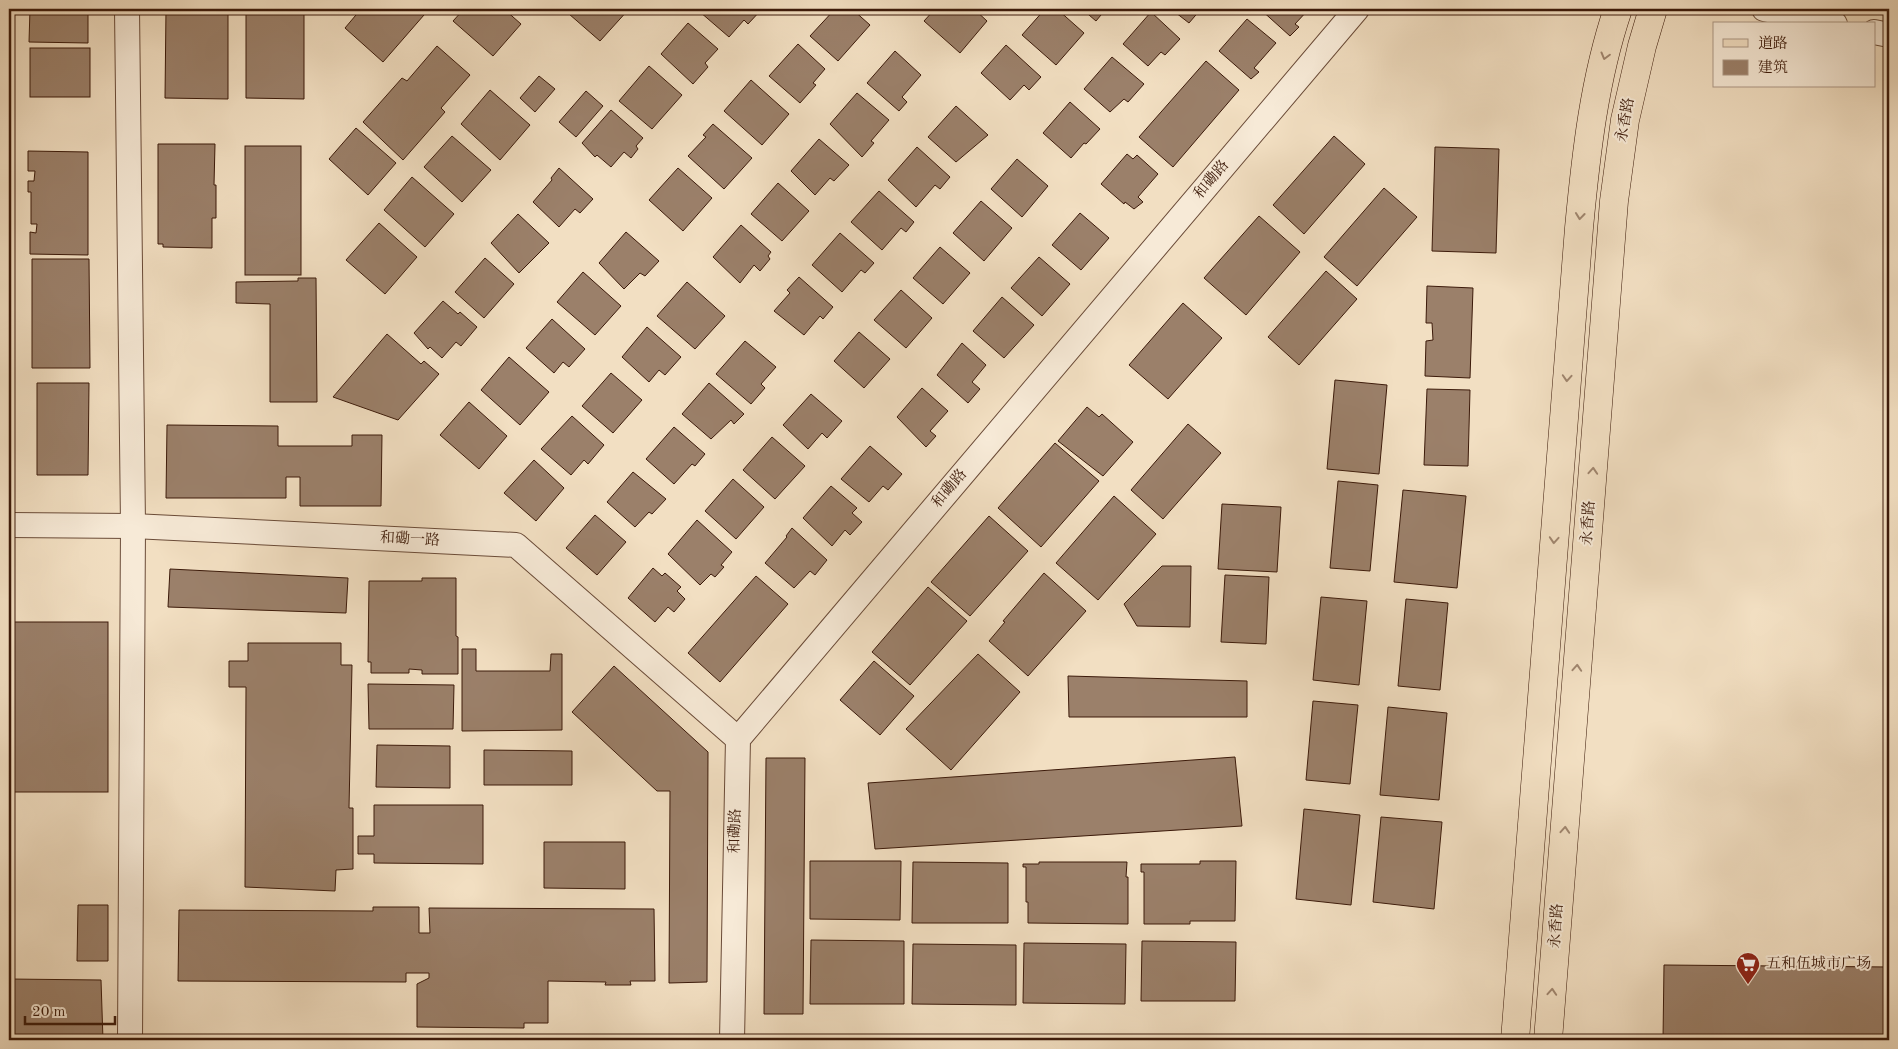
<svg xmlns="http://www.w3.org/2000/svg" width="1898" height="1049" font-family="'Old Standard TT','Noto Serif SC',serif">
	<rect width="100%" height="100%" fill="#f2dfc2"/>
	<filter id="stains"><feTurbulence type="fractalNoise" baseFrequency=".004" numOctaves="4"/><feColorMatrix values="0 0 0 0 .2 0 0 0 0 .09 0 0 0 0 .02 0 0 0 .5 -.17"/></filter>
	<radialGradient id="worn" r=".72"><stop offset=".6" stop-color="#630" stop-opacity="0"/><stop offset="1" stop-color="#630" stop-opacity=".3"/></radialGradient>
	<g fill="#9b806a" stroke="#3c1a0a">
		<rect x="9" y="9" width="1" height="88"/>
		<path d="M 30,9 L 88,9 L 88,43 L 29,42 Z"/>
		<path d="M 166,9 L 228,9 L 228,99 L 165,98 Z"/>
		<path d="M 246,9 L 304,9 L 304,99 L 246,98 Z"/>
		<path d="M 361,9 L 416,9 L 424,15 L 383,62 L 345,28 Z"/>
		<path d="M 464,9 L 504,9 L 521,24 L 493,56 L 453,21 Z"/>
		<path d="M 573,9 L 629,9 L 600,41 L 569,14 Z"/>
		<path d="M 703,9 L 762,9 L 748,24 L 744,20 L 729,37 L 700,12 Z"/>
		<path d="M 835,9 L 852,9 L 870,25 L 838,61 L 810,36 Z"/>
		<path d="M 935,9 L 974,9 L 987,21 L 960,53 L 924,21 Z"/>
		<path d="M 1045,9 L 1057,9 L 1084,33 L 1056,65 L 1022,35 Z"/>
		<path d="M 1082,9 L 1106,9 L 1096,21 Z"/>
		<path d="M 1171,9 L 1201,9 L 1189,23 Z"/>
		<path d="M 1260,9 L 1309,9 L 1295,24 L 1299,27 L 1290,36 Z"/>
		<path d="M 1151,12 L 1180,39 L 1165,55 L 1161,52 L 1148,66 L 1123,44 Z"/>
		<path d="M 1247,19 L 1276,43 L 1254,68 L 1259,72 L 1251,79 L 1219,51 Z"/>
		<path d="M 688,23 L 718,49 L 705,63 L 708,67 L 693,84 L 661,54 Z"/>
		<path d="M 798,44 L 825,69 L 813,83 L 816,85 L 800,103 L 769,76 Z"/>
		<path d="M 1006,45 L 1041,77 L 1029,90 L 1024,85 L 1010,100 L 981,73 Z"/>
		<path d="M 437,46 L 470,75 L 441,108 L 445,112 L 403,160 L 363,122 L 402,78 L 407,81 Z"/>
		<rect x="30" y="48" width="60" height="49"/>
		<path d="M 895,51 L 921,75 L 902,97 L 907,102 L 899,111 L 867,83 Z"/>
		<path d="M 1112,57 L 1144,84 L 1128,102 L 1124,99 L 1110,112 L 1084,89 Z"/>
		<path d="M 1206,61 L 1239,90 L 1173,167 L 1139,137 Z"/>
		<path d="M 649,66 L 682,95 L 652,129 L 619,101 Z"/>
		<path d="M 539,76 L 555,89 L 535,112 L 520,98 Z"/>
		<path d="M 751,80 L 789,114 L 762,145 L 724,111 Z"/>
		<path d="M 490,90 L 530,125 L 500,160 L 461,124 Z"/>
		<path d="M 586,91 L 603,106 L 576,137 L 559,122 Z"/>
		<path d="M 857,93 L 889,120 L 871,141 L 874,143 L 862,157 L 830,124 Z"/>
		<path d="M 1070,102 L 1100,129 L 1086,144 L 1084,143 L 1071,158 L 1043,133 Z"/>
		<path d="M 956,106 L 988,135 L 956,162 L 928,137 Z"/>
		<path d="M 611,110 L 643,138 L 636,146 L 638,149 L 631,158 L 624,152 L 611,167 L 597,155 L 595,157 L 582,143 Z"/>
		<path d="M 713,124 L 752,158 L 724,189 L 688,156 L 706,137 L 703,135 Z"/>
		<path d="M 356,128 L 396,163 L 368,195 L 329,159 Z"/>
		<path d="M 452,136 L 491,170 L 462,202 L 424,167 Z"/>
		<path d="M 1334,136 L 1365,164 L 1304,234 L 1273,205 Z"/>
		<path d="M 819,139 L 849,165 L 834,181 L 830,178 L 815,195 L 791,171 Z"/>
		<path d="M 158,144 L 215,144 L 214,185 L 216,185 L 216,218 L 212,218 L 212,248 L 163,247 L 163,244 L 158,244 Z"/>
		<rect x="245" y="146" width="56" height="129"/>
		<path d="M 917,147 L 950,177 L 940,189 L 935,185 L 916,207 L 888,180 Z"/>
		<path d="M 1435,147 L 1499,149 L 1496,253 L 1432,251 Z"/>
		<path d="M 28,151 L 88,152 L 88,255 L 30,254 L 30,232 L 36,233 L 37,224 L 31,224 L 31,192 L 28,192 L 28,181 L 34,181 L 35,171 L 28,171 Z"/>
		<path d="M 1127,154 L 1133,159 L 1137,155 L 1158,174 L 1138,197 L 1143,202 L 1134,209 L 1125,202 L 1124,204 L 1101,184 Z"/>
		<path d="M 9,157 L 11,157 L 10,468 L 9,468 Z"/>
		<path d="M 1017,159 L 1048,186 L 1022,217 L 991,189 Z"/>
		<path d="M 559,168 L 593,199 L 580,213 L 575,209 L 559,227 L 533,202 L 552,180 L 551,178 Z"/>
		<path d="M 678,168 L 712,198 L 683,231 L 649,200 Z"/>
		<path d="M 412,177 L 454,214 L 425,247 L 384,210 Z"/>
		<path d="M 778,183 L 809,211 L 782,241 L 751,214 Z"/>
		<path d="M 1384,188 L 1417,217 L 1357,286 L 1324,257 Z"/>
		<path d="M 879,191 L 914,222 L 906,232 L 901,228 L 882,250 L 851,222 Z"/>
		<path d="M 981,201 L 1012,228 L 984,261 L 953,233 Z"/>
		<path d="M 1080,213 L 1109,238 L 1081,270 L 1052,245 Z"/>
		<path d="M 518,214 L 549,243 L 519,273 L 491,243 Z"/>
		<path d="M 1259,216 L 1300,252 L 1246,315 L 1204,278 Z"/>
		<path d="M 379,223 L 417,257 L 385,294 L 346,260 Z"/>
		<path d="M 741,225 L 771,252 L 768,256 L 770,259 L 760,271 L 754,265 L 740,283 L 713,257 Z"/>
		<path d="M 626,232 L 659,261 L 645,276 L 640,273 L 624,289 L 599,263 Z"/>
		<path d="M 840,233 L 874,263 L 865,273 L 861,270 L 842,292 L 812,265 Z"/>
		<path d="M 940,247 L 970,273 L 943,304 L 913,278 Z"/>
		<path d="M 1039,257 L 1070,284 L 1042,316 L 1011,288 Z"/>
		<path d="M 485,258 L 514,284 L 484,318 L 455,292 Z"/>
		<path d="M 32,259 L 89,259 L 90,368 L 32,368 Z"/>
		<path d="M 1326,271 L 1357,299 L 1299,365 L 1268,337 Z"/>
		<path d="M 583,272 L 621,306 L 595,335 L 557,302 Z"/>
		<path d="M 799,277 L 833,307 L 823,319 L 820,316 L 804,335 L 774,311 L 790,293 L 787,290 Z"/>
		<path d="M 298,278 L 316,278 L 317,402 L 270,402 L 270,304 L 236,303 L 236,282 L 298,281 Z"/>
		<path d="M 687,282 L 725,316 L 695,349 L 657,316 Z"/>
		<path d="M 1427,286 L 1473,288 L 1470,378 L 1425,376 L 1426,341 L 1433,340 L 1432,323 L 1426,323 Z"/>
		<path d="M 901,290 L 932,318 L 906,348 L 874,320 Z"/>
		<path d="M 1002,297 L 1034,325 L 1004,358 L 973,331 Z"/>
		<path d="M 443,301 L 458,314 L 460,312 L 477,327 L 461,346 L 456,342 L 442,358 L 430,347 L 428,349 L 414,333 Z"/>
		<path d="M 1183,303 L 1222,338 L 1168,399 L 1129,365 Z"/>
		<path d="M 552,319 L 585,349 L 569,367 L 563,362 L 554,373 L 526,348 Z"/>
		<path d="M 647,327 L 681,357 L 665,375 L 659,370 L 649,382 L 622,357 Z"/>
		<path d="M 859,332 L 890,359 L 864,388 L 834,361 Z"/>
		<path d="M 387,334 L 421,364 L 424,361 L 439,374 L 398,420 L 333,397 Z"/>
		<path d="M 745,341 L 776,367 L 761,384 L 765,388 L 751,404 L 716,374 Z"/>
		<path d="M 962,343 L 986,365 L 972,382 L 980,389 L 968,403 L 937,375 Z"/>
		<path d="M 509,357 L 549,392 L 520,425 L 481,390 Z"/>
		<path d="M 611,373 L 642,400 L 613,433 L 582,406 Z"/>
		<path d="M 1335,380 L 1387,385 L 1379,474 L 1327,469 Z"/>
		<path d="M 37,383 L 89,383 L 88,475 L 37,475 Z"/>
		<path d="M 709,383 L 744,414 L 734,424 L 731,420 L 711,439 L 682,414 Z"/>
		<path d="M 922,388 L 948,411 L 930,431 L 936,436 L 926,447 L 897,417 Z"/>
		<path d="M 1427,389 L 1470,390 L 1468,466 L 1424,465 Z"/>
		<path d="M 811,394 L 842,421 L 827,438 L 822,433 L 808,449 L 783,425 Z"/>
		<path d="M 469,402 L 507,436 L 479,469 L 440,435 Z"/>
		<path d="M 1087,407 L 1099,417 L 1102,414 L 1133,442 L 1103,476 L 1058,441 Z"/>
		<path d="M 572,416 L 604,445 L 588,464 L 584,460 L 571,475 L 541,449 Z"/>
		<path d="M 1188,424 L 1221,453 L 1163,519 L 1131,490 Z"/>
		<path d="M 167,425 L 278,426 L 278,446 L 352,446 L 352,435 L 382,435 L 381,506 L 300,506 L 300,477 L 286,477 L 286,498 L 166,498 Z"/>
		<path d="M 674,427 L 705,454 L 695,466 L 692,464 L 674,484 L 646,459 Z"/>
		<path d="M 772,437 L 805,466 L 775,499 L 743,470 Z"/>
		<path d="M 1055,443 L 1099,481 L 1041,547 L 998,508 Z"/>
		<path d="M 870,446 L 902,474 L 888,490 L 883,486 L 869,502 L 841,479 Z"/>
		<path d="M 534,460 L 564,488 L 536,521 L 504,493 Z"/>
		<path d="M 633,472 L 666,499 L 652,514 L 649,512 L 635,527 L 607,502 Z"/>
		<path d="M 733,479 L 764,507 L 736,539 L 705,511 Z"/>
		<path d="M 1338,481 L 1378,485 L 1370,571 L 1330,568 Z"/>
		<path d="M 831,486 L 857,508 L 852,513 L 862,522 L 850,535 L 845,530 L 832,546 L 803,518 Z"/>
		<path d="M 1403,490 L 1466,496 L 1457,588 L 1394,582 Z"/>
		<path d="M 1114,496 L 1156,534 L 1098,600 L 1056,563 Z"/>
		<path d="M 1222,504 L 1281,507 L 1277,572 L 1218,569 Z"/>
		<path d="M 595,515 L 626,542 L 597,575 L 566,548 Z"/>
		<path d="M 989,516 L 1028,551 L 970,616 L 931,582 Z"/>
		<path d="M 697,520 L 732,552 L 721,565 L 724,567 L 715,577 L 711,574 L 700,585 L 668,554 Z"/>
		<path d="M 792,528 L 827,560 L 815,575 L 810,571 L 794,588 L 765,563 L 787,537 L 786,536 Z"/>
		<path d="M 1162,566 L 1191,566 L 1190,627 L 1137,626 L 1124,604 Z"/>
		<path d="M 653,568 L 662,576 L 665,573 L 681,587 L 677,591 L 685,599 L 674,612 L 668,607 L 655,622 L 628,598 Z"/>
		<path d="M 170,569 L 348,578 L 346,613 L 168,607 Z"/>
		<path d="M 1044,573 L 1086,611 L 1028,676 L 989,641 L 1005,622 L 1003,621 Z"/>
		<path d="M 1225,575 L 1269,577 L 1266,644 L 1221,642 Z"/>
		<path d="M 756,576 L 788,604 L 720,682 L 688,653 Z"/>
		<path d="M 422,578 L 456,578 L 456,636 L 458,637 L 458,674 L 422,674 L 422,670 L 409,669 L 409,673 L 371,673 L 371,662 L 368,662 L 369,581 L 422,581 Z"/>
		<path d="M 928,587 L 967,621 L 910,685 L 872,652 Z"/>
		<path d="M 1321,597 L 1367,601 L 1359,685 L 1313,680 Z"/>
		<path d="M 1406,599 L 1448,603 L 1440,690 L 1398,686 Z"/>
		<rect x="9" y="622" width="99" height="170"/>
		<path d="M 248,643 L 341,643 L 341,665 L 352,665 L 349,808 L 353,808 L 353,869 L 336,870 L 335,891 L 245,887 L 246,687 L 229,687 L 229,661 L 248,661 Z"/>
		<path d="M 462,649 L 476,649 L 476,671 L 550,671 L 551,654 L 562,654 L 562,730 L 462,731 Z"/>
		<path d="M 978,654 L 1020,692 L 951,770 L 906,729 Z"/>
		<path d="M 874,661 L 914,696 L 880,735 L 840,700 Z"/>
		<path d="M 614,666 L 708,752 L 707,982 L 669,983 L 670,791 L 657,791 L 572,712 Z"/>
		<path d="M 1068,676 L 1247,681 L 1247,717 L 1069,717 Z"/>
		<path d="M 368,684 L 454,685 L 453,729 L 369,729 Z"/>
		<path d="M 1313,701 L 1358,705 L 1350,784 L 1306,780 Z"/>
		<path d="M 1388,707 L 1447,713 L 1439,800 L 1380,795 Z"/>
		<path d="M 377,745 L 450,746 L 450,788 L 376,787 Z"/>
		<path d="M 484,750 L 572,751 L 572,785 L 484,785 Z"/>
		<path d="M 1235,757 L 1242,826 L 875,849 L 868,783 Z"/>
		<path d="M 766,758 L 805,758 L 803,1014 L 764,1014 Z"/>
		<path d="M 374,805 L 483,805 L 483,864 L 374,863 L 374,854 L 358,854 L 358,836 L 374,836 Z"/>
		<path d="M 1304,809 L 1360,815 L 1351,905 L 1296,899 Z"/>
		<path d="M 1381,817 L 1442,822 L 1434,909 L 1373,902 Z"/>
		<path d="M 544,842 L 625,842 L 625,889 L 544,888 Z"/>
		<path d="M 810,861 L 901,861 L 900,920 L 810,919 Z"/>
		<path d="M 1200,861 L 1236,861 L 1235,921 L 1190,921 L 1190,924 L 1144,924 L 1144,872 L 1141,872 L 1141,864 L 1200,864 Z"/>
		<path d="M 913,862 L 1008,863 L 1008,923 L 912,923 Z"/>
		<path d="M 1039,862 L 1127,862 L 1126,877 L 1128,877 L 1128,924 L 1028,923 L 1028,902 L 1026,902 L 1026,867 L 1023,867 L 1023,864 L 1039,864 Z"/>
		<path d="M 78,905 L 108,905 L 108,961 L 77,961 Z"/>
		<path d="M 373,907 L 419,907 L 419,933 L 430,933 L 429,908 L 654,909 L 655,981 L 630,981 L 631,985 L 605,985 L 606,982 L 548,981 L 548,1023 L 524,1023 L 524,1028 L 417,1027 L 417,984 L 429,978 L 429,973 L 406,973 L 406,982 L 178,981 L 179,910 L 373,911 Z"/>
		<path d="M 811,940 L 904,941 L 904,1004 L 810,1004 Z"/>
		<path d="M 1142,941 L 1236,942 L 1235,1001 L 1141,1001 Z"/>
		<path d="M 1024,943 L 1126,944 L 1125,1004 L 1023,1003 Z"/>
		<path d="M 913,944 L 1016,945 L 1016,1005 L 912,1004 Z"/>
		<path d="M 1664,965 L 1889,967 L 1889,1040 L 1663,1040 Z"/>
		<path d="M 9,979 L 101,980 L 103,1040 L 9,1040 Z"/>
	</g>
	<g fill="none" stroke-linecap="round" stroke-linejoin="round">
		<g stroke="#6a4b38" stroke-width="26">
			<g id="street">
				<path d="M 127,9 L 133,526 L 130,1040"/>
				<path d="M 1764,9 L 1835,24"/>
				<path d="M 1874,32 L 1889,35"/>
				<path d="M 9,525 L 133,526 L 516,545 L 738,739"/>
				<path d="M 732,1040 L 738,739 L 1357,9"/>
			</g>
		</g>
		<g stroke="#3c1a0a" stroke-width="29">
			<g id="primary">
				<path d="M 1515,1040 L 1579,228 C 1586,154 1594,80 1618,9"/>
				<path d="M 1548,1040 L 1614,201 L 1625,120 L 1642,46 L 1653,9"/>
			</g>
		</g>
		<use href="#street" stroke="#f7ead7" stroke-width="24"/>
		<use href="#primary" stroke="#f2dfc2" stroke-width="28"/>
	</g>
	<defs><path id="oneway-chevron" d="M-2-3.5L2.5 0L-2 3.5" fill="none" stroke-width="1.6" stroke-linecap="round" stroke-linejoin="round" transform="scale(1.25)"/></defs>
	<g stroke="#a0866f">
		<use href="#oneway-chevron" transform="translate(1605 56) rotate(105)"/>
		<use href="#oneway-chevron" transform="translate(1580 216) rotate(96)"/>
		<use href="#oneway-chevron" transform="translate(1567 378) rotate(94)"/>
		<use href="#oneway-chevron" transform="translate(1593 471) rotate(-86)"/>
		<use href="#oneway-chevron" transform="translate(1554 540) rotate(94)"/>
		<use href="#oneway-chevron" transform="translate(1577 668) rotate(-86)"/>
		<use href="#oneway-chevron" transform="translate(1565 830) rotate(-86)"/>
		<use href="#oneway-chevron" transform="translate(1552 992) rotate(-86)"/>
	</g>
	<defs>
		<g id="supermarket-pin" transform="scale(1.25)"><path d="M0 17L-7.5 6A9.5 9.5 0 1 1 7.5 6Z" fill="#8f2418" stroke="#f7ead7"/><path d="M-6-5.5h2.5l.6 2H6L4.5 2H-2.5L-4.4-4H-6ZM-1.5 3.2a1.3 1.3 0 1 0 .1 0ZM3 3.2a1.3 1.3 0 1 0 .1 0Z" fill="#fff"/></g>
	</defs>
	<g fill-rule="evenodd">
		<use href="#supermarket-pin" x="1748" y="964"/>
	</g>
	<g text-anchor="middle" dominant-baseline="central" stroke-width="4" stroke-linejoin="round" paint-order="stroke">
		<g font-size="15" fill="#3c1a0a" stroke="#f7ead7">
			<text transform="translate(1626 120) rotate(-80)">永香路</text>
			<text transform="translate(1212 180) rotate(-50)">和磡路</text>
			<text transform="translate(950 489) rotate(-50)">和磡路</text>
			<text transform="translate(1589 523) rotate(-86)">永香路</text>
			<text transform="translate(410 540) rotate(3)">和磡一路</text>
			<text transform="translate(736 831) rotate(-89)">和磡路</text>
			<text transform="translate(1557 926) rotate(-86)">永香路</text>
		</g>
		<g font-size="15" fill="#3c1a0a" stroke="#f7ead7" text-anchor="start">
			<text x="1766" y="964">五和伍城市广场</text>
		</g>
	</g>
	<rect width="1898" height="1049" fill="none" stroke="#f2dfc2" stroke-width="30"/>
	<rect x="10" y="10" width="1878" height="1029" fill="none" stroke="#3c1a0a" stroke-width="2.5"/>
	<rect x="15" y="15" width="1868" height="1019" fill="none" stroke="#3c1a0a"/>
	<rect x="1713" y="22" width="162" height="65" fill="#f7ead7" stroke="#ac9785"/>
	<rect x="1723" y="39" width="25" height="8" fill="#f2dfc2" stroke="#ac9785"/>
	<text x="1758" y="48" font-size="15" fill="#3c1a0a">道路</text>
	<rect x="1723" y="60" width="25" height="15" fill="#9b806a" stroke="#ac9785"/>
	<text x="1758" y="72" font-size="15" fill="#3c1a0a">建筑</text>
	<path d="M25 1016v8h90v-8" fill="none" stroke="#3c1a0a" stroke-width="2.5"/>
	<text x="32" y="1016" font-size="15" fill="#3c1a0a" stroke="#f7ead7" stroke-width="4" paint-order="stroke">20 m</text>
	<rect width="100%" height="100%" filter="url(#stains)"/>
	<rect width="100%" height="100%" fill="url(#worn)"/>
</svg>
